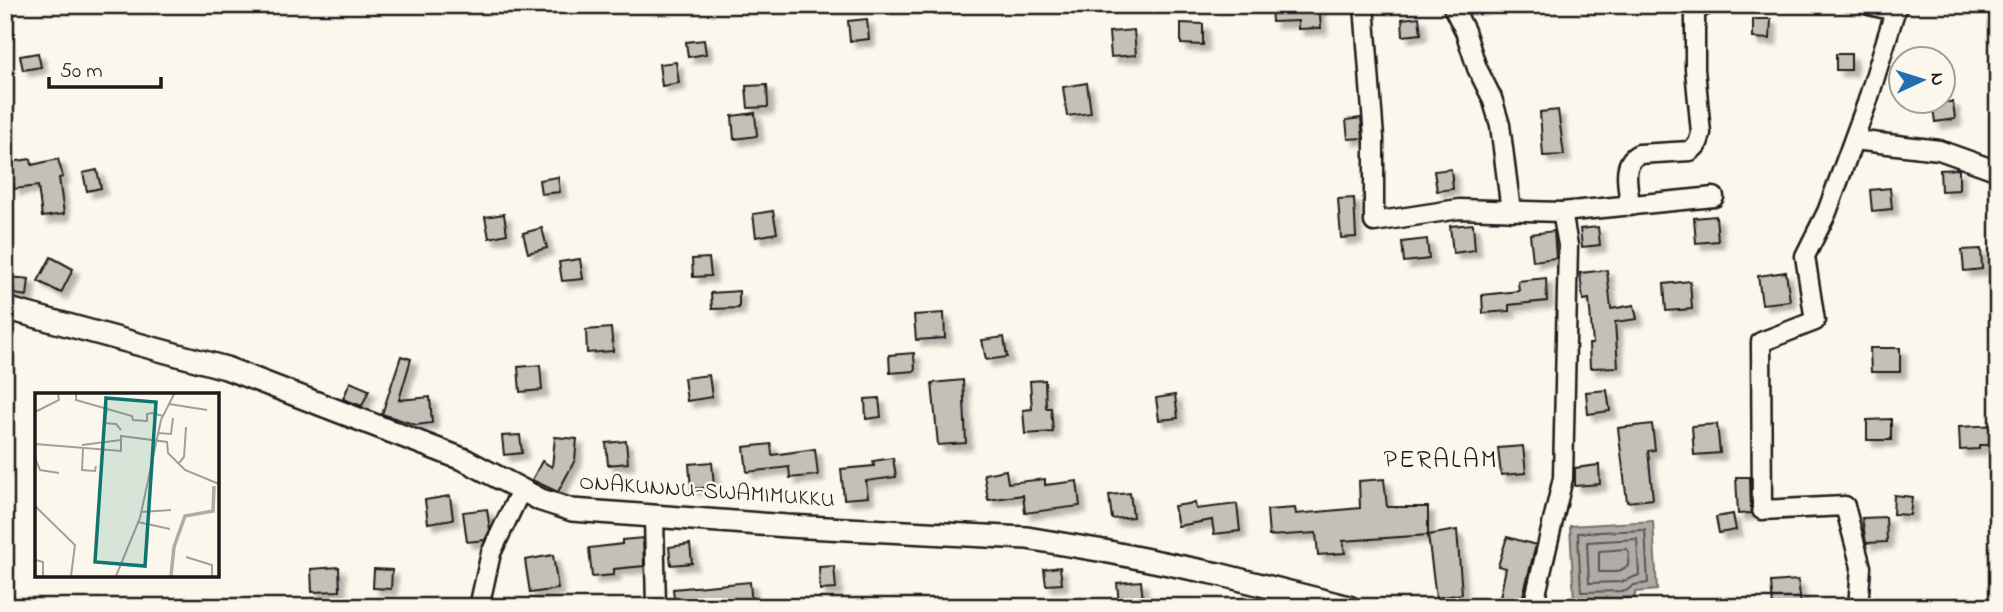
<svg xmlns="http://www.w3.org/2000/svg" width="2003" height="612" font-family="'Indie Flower',sans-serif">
	<defs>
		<filter id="shadow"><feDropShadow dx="6" dy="6" stdDeviation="2" flood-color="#0004"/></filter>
	</defs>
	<rect width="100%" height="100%" fill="#fbf7ec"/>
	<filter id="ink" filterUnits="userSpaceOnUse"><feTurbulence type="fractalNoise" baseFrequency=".0143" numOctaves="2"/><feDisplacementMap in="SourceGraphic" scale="14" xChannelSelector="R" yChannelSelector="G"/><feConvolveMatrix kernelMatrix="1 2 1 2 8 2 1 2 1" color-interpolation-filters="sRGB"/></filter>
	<g filter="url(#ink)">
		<path fill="#afaca5" stroke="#74726e" stroke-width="2" d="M 1653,521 L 1657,590 L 1635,592 L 1635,597 L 1574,601 L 1570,526 Z"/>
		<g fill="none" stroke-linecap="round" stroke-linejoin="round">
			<g stroke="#575653" stroke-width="2">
				<path d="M 1645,530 L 1648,583 L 1634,585 L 1626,591 L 1581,592 L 1578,533 Z"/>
				<path d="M 1637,539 L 1639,575 L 1621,582 L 1589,583 L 1587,542 Z"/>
				<path d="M 1627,549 L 1629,552 L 1628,566 L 1617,572 L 1599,572 L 1599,551 Z"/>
			</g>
		</g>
		<g fill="#c3c0b8" stroke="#1c1c1c" stroke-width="2" filter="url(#shadow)">
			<path d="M 1319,5 L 1321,28 L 1298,29 L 1298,21 L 1272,22 L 1271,6 Z"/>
			<path d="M 1419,17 L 1421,34 L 1403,36 L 1402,19 Z"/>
			<path d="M 867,19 L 869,39 L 850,41 L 848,21 Z"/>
			<path d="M 1753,19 L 1771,19 L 1770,39 L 1753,38 Z"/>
			<path d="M 1181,23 L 1203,24 L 1203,45 L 1181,44 Z"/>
			<path d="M 1134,30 L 1136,55 L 1111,57 L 1109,32 Z"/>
			<path d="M 704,40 L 706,54 L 688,57 L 686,42 Z"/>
			<path d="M 38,53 L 41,67 L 23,70 L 20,56 Z"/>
			<rect x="1836" y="54" width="15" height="16"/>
			<path d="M 676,62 L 679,83 L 662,86 L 659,64 Z"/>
			<path d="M 1087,83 L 1091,113 L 1067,116 L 1063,87 Z"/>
			<path d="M 767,85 L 768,107 L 748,108 L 746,86 Z"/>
			<path d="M 1932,102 L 1953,102 L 1955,119 L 1935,122 Z"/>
			<path d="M 1558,110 L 1564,155 L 1543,156 L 1540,112 Z"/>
			<path d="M 755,113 L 757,136 L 734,139 L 732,116 Z"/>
			<path d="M 1361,118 L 1363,138 L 1348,139 L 1346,120 Z"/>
			<path d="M 31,159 L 32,165 L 58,159 L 63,177 L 59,178 L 64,214 L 42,217 L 38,186 L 14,189 L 10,162 Z"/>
			<path d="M 1451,169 L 1453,189 L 1437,191 L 1434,171 Z"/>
			<path d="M 1959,169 L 1959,190 L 1941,191 L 1940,170 Z"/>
			<path d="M 97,170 L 101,188 L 87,191 L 83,173 Z"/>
			<path d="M 558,177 L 560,192 L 541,194 L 539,180 Z"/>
			<path d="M 1890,188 L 1892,209 L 1872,211 L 1870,190 Z"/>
			<path d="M 1354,198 L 1356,237 L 1341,238 L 1338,199 Z"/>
			<path d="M 773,211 L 777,233 L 756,237 L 753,214 Z"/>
			<path d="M 504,214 L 507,234 L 489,238 L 485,217 Z"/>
			<path d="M 1716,216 L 1718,241 L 1696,243 L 1694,218 Z"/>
			<path d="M 1473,224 L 1475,250 L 1453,253 L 1450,226 Z"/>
			<path d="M 1598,227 L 1600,245 L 1582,247 L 1580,229 Z"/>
			<path d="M 542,228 L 547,248 L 528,253 L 523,233 Z"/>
			<path d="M 1554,231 L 1556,258 L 1533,261 L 1530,234 Z"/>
			<path d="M 1427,239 L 1429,259 L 1404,262 L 1402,242 Z"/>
			<path d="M 1981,249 L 1982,269 L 1964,271 L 1962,250 Z"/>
			<path d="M 51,257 L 73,269 L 61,293 L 38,281 Z"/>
			<path d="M 709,258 L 711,276 L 693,277 L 692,259 Z"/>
			<path d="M 580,259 L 583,279 L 562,281 L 559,262 Z"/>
			<path d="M 1607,270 L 1611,309 L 1634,305 L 1637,319 L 1615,322 L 1618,367 L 1590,368 L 1589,344 L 1593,344 L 1589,299 L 1583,300 L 1580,273 Z"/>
			<path d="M 1786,272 L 1790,301 L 1762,304 L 1758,276 Z"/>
			<path d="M 10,277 L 29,279 L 27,296 L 8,293 Z"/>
			<path d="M 1546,278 L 1547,301 L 1509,305 L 1509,311 L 1483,313 L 1482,295 L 1519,291 L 1518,281 Z"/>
			<path d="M 1690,281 L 1692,309 L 1666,311 L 1664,284 Z"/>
			<path d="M 739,291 L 739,308 L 712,309 L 711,293 Z"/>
			<path d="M 944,313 L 945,338 L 916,340 L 914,315 Z"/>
			<path d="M 611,328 L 613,351 L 587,353 L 586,330 Z"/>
			<path d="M 1004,337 L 1007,357 L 986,360 L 982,340 Z"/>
			<path d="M 1870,348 L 1900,348 L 1900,372 L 1871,372 Z"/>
			<path d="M 914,353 L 915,371 L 890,373 L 889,355 Z"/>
			<path d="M 401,356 L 411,359 L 399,400 L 430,397 L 432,423 L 416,425 L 382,414 Z"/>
			<path d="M 540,365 L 542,390 L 520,392 L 518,367 Z"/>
			<path d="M 709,375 L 712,397 L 687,401 L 684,378 Z"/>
			<path d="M 963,380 L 966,443 L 938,445 L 932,383 Z"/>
			<path d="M 1045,380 L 1046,408 L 1051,408 L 1053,432 L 1025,434 L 1023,410 L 1032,409 L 1030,381 Z"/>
			<path d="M 350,382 L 369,390 L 362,406 L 343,399 Z"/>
			<path d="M 1607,390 L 1610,411 L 1588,414 L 1586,392 Z"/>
			<path d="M 1175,395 L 1178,418 L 1159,420 L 1156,398 Z"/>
			<path d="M 879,398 L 881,417 L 866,419 L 865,399 Z"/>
			<path d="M 1891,419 L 1891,440 L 1867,440 L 1867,420 Z"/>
			<path d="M 1652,424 L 1655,450 L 1648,451 L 1653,499 L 1627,502 L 1618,428 Z"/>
			<path d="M 1717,424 L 1720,453 L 1694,455 L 1692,426 Z"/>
			<path d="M 1998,425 L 1998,445 L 1979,445 L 1979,449 L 1960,450 L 1959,427 Z"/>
			<path d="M 520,435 L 522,453 L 504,455 L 502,436 Z"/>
			<path d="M 555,437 L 577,439 L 575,460 L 558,492 L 532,480 L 542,461 L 552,467 Z"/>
			<path d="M 626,441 L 628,463 L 608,465 L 606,443 Z"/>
			<path d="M 771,444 L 772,455 L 815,449 L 818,475 L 790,478 L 789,467 L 747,472 L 744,447 Z"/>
			<path d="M 1523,446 L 1526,473 L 1501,475 L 1498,448 Z"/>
			<path d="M 893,458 L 896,477 L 866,481 L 868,497 L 844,499 L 841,469 L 874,466 L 873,461 Z"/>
			<path d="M 712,462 L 714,487 L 691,489 L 689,464 Z"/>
			<path d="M 1599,465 L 1600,484 L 1575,486 L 1575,468 Z"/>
			<path d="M 1006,470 L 1008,483 L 1045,479 L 1045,485 L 1077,481 L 1080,506 L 1025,513 L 1023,495 L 988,500 L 984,474 Z"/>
			<path d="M 1736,477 L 1750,477 L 1751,513 L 1738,514 Z"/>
			<path d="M 1384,479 L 1387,507 L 1428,507 L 1428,535 L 1343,541 L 1345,553 L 1318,555 L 1316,533 L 1269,536 L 1267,510 L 1295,508 L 1296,514 L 1360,508 L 1359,481 Z"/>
			<path d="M 1130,493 L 1133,517 L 1112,519 L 1109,495 Z"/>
			<path d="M 1894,495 L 1912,497 L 1910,515 L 1893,514 Z"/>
			<path d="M 450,496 L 453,519 L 428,523 L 425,500 Z"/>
			<path d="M 1195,503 L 1196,509 L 1237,504 L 1240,531 L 1214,534 L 1212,520 L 1178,526 L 1174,506 Z"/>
			<path d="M 487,509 L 490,530 L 485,540 L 467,542 L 463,512 Z"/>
			<path d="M 1733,514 L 1736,530 L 1719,533 L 1716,517 Z"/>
			<path d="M 1886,517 L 1887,542 L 1866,543 L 1862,518 Z"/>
			<path d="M 1457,530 L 1462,594 L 1436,598 L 1428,535 Z"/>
			<path d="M 1507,537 L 1536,545 L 1520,607 L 1498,607 L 1506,568 L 1498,566 Z"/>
			<path d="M 643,538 L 644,566 L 614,569 L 614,575 L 592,577 L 589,548 L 622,544 L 622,540 Z"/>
			<path d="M 690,544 L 692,563 L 671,565 L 669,547 Z"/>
			<path d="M 553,555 L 558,589 L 530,593 L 525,560 Z"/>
			<path d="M 834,566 L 836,589 L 820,590 L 819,567 Z"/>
			<path d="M 339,567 L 340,591 L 312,592 L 311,569 Z"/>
			<path d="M 1060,567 L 1062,584 L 1046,585 L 1044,569 Z"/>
			<path d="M 374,569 L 392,570 L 391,589 L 373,588 Z"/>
			<path d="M 1798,580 L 1801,605 L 1773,607 L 1771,582 Z"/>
			<path d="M 1141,581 L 1143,601 L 1119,603 L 1117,583 Z"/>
			<path d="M 750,582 L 752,607 L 675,607 L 673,589 Z"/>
		</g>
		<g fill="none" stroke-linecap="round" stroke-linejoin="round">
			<g stroke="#1c1c1c" stroke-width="23">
				<g id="minor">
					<path d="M 1364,5 L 1374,138 L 1374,222 L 1459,209 L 1562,212 L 1568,245 L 1563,478 L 1533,607"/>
					<path d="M 1452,5 L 1465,31 L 1477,68 L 1492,98 L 1500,125 L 1511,211"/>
					<path d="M 1869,5 L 1895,11"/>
					<path d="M 1854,140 L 1939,150 L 1998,171"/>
					<path d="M 1630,206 C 1629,188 1620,163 1639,154 L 1690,151 C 1698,146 1699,142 1701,133 L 1695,69 L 1695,11 L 1706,5"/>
					<path d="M 1562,212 L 1714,197"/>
					<path d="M 654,518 L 656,607"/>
					<path d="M 479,607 L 491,553 L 521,490"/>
					<path d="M 1858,607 L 1861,567 L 1845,506 L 1762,510 L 1761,342 L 1815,321 L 1805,256 L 1827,212 L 1867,103 L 1897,5"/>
				</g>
			</g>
			<g stroke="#1c1c1c" stroke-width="26">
				<path id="tertiary" d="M 5,308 L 226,368 L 465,460 L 541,500 L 572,510 L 787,526 L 1027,538 L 1104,551 L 1218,574 L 1349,607"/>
			</g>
			<use href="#minor" stroke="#fbf7ec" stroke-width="18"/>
			<use href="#tertiary" stroke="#fbf7ec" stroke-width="21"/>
		</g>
	</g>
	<g text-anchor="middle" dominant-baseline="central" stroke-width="5" stroke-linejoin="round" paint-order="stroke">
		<g font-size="23" fill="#1c1c1c" stroke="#fbf7ec">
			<text transform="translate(707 492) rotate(4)">ONAKUNNU-SWAMIMUKKU</text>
		</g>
		<g font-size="26" letter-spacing="2" fill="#1c1c1c" stroke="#fbf7ec">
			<text x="1441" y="461">PERALAM</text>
		</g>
	</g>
	<g transform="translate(35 393)">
		<rect width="184" height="184" fill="#fbf7ec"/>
		<path fill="none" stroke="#afaca5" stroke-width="3.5" d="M 136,183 L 139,154 L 150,123 L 178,118 L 179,93"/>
		<path fill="none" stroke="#a29f99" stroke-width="2" d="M 41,1 L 41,7 L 97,23 L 98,27 L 112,28 L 112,21 L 117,20 L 128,23M 134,11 L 172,17M 72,14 L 70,30 L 81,31 L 86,37M 0,19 L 24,7 L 23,1M 123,40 L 136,41 L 138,25M 0,51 L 86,58 L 86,43 L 132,49 L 133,60 L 150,77 L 184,91M 47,52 L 86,47M 48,56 L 47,77 L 60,78 L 61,73M 0,65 L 5,77 L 24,80M 144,70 L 149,64 L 151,34M 0,113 L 40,152 L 36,183M 106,119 L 136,117M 103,129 L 135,136M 151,164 L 177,172 L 177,183M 1,167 L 8,169 L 8,183M 81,183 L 105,125 L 126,27 L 139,1"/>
		<path fill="#0f766e" fill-opacity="0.15" stroke="#0f766e" stroke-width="3.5" d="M 71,5 L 121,9 L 110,173 L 60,169 Z"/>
		<rect width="184" height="184" fill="none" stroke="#1c1c1c" stroke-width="3.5"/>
	</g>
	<rect width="2003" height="612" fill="none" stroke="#fbf7ec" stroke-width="28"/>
	<rect x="14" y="14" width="1975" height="584" fill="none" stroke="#1c1c1c" stroke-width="2.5" filter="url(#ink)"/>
	<g transform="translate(1922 80) rotate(86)"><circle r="33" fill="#fbf7ec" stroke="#a29f99" stroke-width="2"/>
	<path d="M0-5L12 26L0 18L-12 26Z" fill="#1f6fb2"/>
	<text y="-10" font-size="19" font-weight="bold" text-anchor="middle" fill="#1c1c1c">N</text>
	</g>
	<path d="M49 77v10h112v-10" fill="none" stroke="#1c1c1c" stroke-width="3.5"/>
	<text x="60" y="77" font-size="21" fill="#1c1c1c" stroke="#fbf7ec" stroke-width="5" paint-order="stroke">50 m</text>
</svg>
